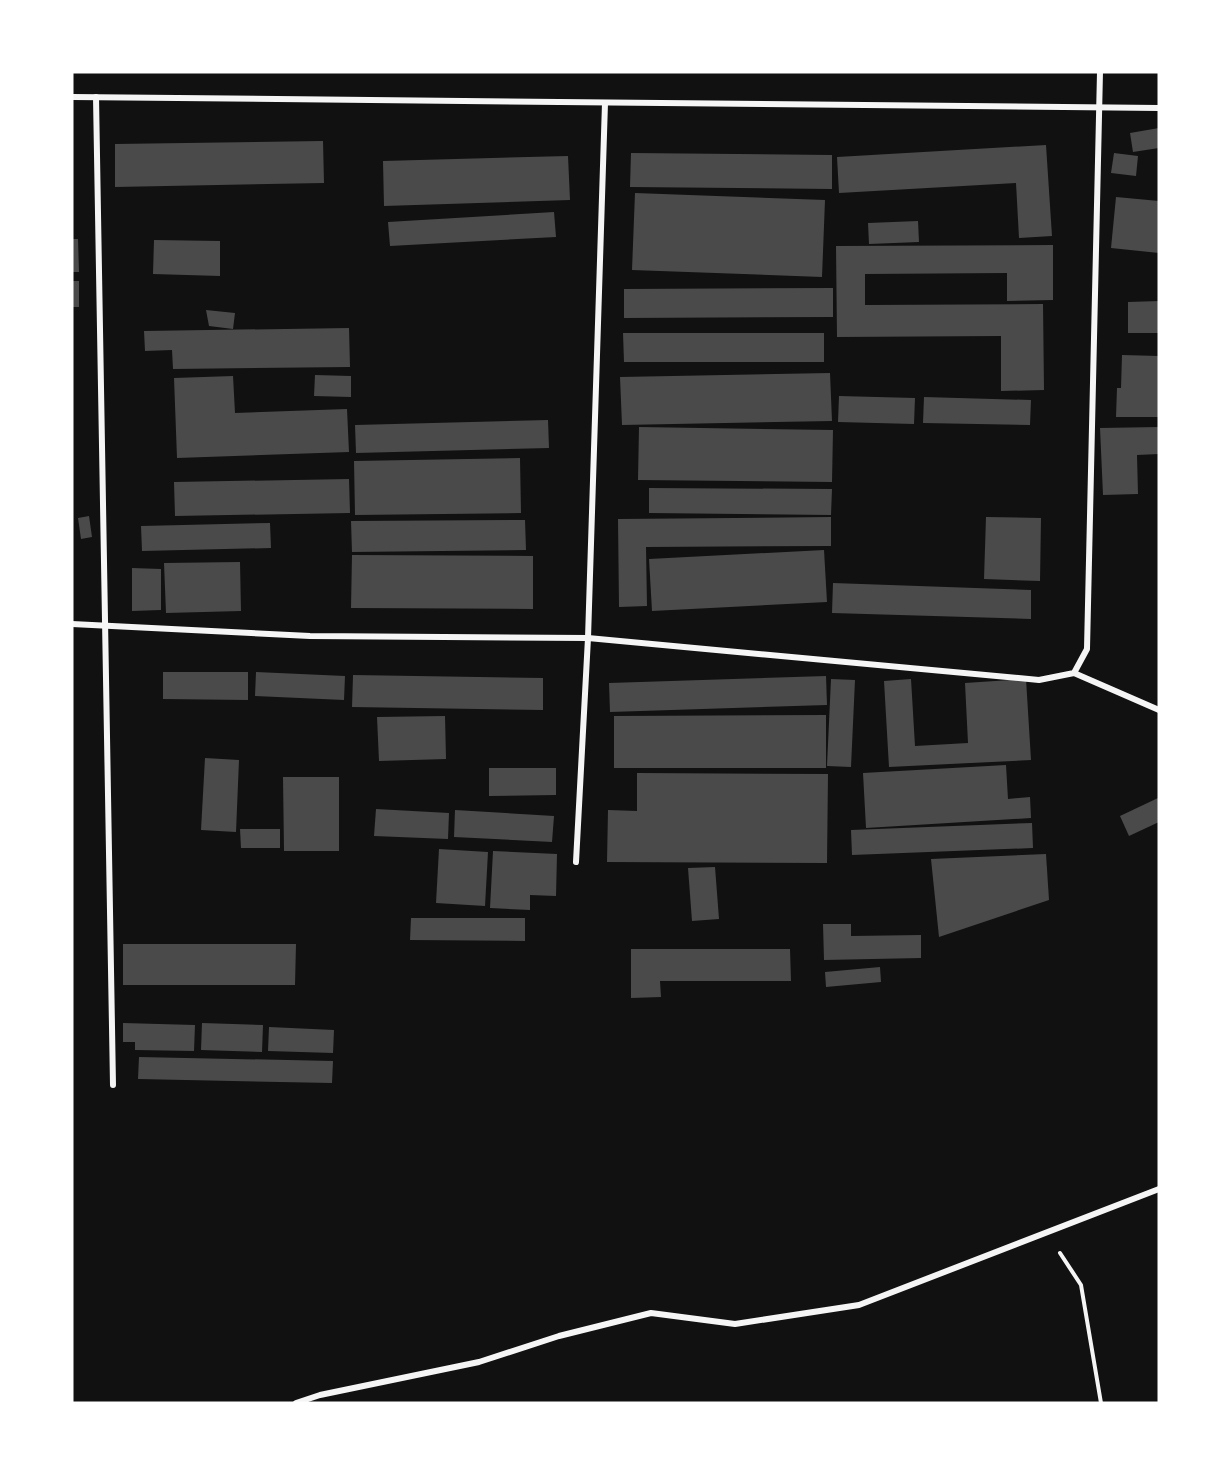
<svg xmlns="http://www.w3.org/2000/svg" width="1231" height="1475" font-family="Arial,sans-serif">
	<rect width="100%" height="100%" fill="#111"/>
	<g fill="#4a4a4a">
		<path d="M 1159,128 L 1159,148 L 1133,152 L 1130,133 Z"/>
		<path d="M 323,141 L 324,183 L 115,187 L 115,144 Z"/>
		<path d="M 1046,145 L 1052,236 L 1019,238 L 1016,183 L 839,193 L 837,157 Z"/>
		<path d="M 631,153 L 832,155 L 832,189 L 630,187 Z"/>
		<path d="M 1114,153 L 1138,156 L 1136,176 L 1111,173 Z"/>
		<path d="M 568,156 L 570,200 L 384,206 L 383,161 Z"/>
		<path d="M 635,193 L 825,200 L 822,277 L 632,270 Z"/>
		<path d="M 1116,197 L 1159,201 L 1159,253 L 1111,248 Z"/>
		<path d="M 554,212 L 556,237 L 390,246 L 388,222 Z"/>
		<path d="M 918,221 L 919,242 L 869,244 L 868,223 Z"/>
		<path d="M 72,239 L 78,239 L 79,272 L 72,272 Z"/>
		<path d="M 154,240 L 220,241 L 220,276 L 153,274 Z"/>
		<path d="M 1053,245 L 1053,300 L 1007,301 L 1007,273 L 865,274 L 865,305 L 1043,304 L 1044,390 L 1001,391 L 1001,336 L 837,337 L 836,246 Z"/>
		<rect x="72" y="281" width="7" height="26"/>
		<path d="M 833,288 L 833,317 L 624,318 L 624,289 Z"/>
		<path d="M 1159,301 L 1159,333 L 1128,333 L 1128,302 Z"/>
		<path d="M 206,310 L 235,313 L 233,329 L 209,326 Z"/>
		<path d="M 349,328 L 350,367 L 173,369 L 172,350 L 145,351 L 144,331 Z"/>
		<path d="M 623,333 L 824,333 L 824,362 L 624,362 Z"/>
		<path d="M 1122,355 L 1159,356 L 1159,417 L 1116,417 L 1117,388 L 1121,388 Z"/>
		<path d="M 830,373 L 832,421 L 622,425 L 620,377 Z"/>
		<path d="M 315,375 L 351,376 L 351,397 L 314,396 Z"/>
		<path d="M 233,376 L 235,413 L 347,409 L 349,452 L 177,458 L 174,378 Z"/>
		<path d="M 839,396 L 915,398 L 914,424 L 838,422 Z"/>
		<path d="M 924,397 L 1031,400 L 1030,425 L 923,423 Z"/>
		<path d="M 548,420 L 549,448 L 356,453 L 355,425 Z"/>
		<path d="M 639,427 L 833,430 L 832,482 L 638,480 Z"/>
		<path d="M 1159,427 L 1159,454 L 1137,455 L 1138,494 L 1103,495 L 1100,428 Z"/>
		<path d="M 520,458 L 521,513 L 355,515 L 354,461 Z"/>
		<path d="M 349,479 L 350,513 L 175,516 L 174,482 Z"/>
		<path d="M 649,488 L 832,489 L 831,515 L 649,513 Z"/>
		<path d="M 89,516 L 92,537 L 81,539 L 78,518 Z"/>
		<path d="M 831,517 L 831,546 L 646,547 L 647,606 L 619,607 L 618,519 Z"/>
		<path d="M 986,517 L 1041,518 L 1040,581 L 984,579 Z"/>
		<path d="M 525,520 L 526,550 L 352,552 L 351,521 Z"/>
		<path d="M 270,523 L 271,548 L 142,551 L 141,526 Z"/>
		<path d="M 824,550 L 827,602 L 652,611 L 649,559 Z"/>
		<path d="M 352,555 L 533,556 L 533,609 L 351,608 Z"/>
		<path d="M 240,562 L 241,611 L 166,613 L 164,563 Z"/>
		<path d="M 132,568 L 161,569 L 161,610 L 132,611 Z"/>
		<path d="M 833,583 L 1031,590 L 1031,619 L 832,613 Z"/>
		<path d="M 163,672 L 248,672 L 248,700 L 163,699 Z"/>
		<path d="M 256,672 L 345,676 L 344,700 L 255,696 Z"/>
		<path d="M 353,675 L 543,678 L 543,710 L 352,707 Z"/>
		<path d="M 826,676 L 827,705 L 610,712 L 609,683 Z"/>
		<path d="M 831,679 L 855,680 L 851,767 L 827,766 Z"/>
		<path d="M 911,679 L 915,746 L 968,743 L 965,683 L 1026,679 L 1031,760 L 889,767 L 884,681 Z"/>
		<path d="M 826,715 L 826,768 L 614,768 L 614,716 Z"/>
		<path d="M 445,716 L 446,759 L 379,761 L 377,717 Z"/>
		<path d="M 205,758 L 239,760 L 236,832 L 201,830 Z"/>
		<path d="M 1006,765 L 1008,799 L 1030,797 L 1031,818 L 866,828 L 863,773 Z"/>
		<path d="M 489,768 L 556,768 L 556,795 L 489,796 Z"/>
		<path d="M 637,773 L 828,774 L 827,863 L 607,862 L 608,810 L 637,811 Z"/>
		<path d="M 283,777 L 339,777 L 339,851 L 284,851 Z"/>
		<path d="M 1158,798 L 1159,822 L 1129,836 L 1120,816 Z"/>
		<path d="M 376,809 L 449,813 L 448,839 L 374,836 Z"/>
		<path d="M 455,810 L 554,816 L 552,842 L 454,837 Z"/>
		<path d="M 1032,823 L 1033,848 L 852,855 L 851,830 Z"/>
		<path d="M 240,829 L 280,829 L 280,848 L 241,848 Z"/>
		<path d="M 439,849 L 488,852 L 485,906 L 436,903 Z"/>
		<path d="M 493,851 L 557,854 L 556,896 L 530,895 L 530,910 L 490,908 Z"/>
		<path d="M 1046,854 L 1049,900 L 939,937 L 931,859 Z"/>
		<path d="M 715,867 L 719,919 L 692,921 L 688,868 Z"/>
		<path d="M 411,918 L 525,918 L 525,941 L 410,940 Z"/>
		<path d="M 823,924 L 851,924 L 851,936 L 921,935 L 921,958 L 824,960 Z"/>
		<path d="M 123,944 L 296,944 L 295,985 L 123,985 Z"/>
		<path d="M 631,949 L 790,949 L 791,981 L 660,981 L 661,997 L 631,998 Z"/>
		<path d="M 880,967 L 881,982 L 826,987 L 825,972 Z"/>
		<path d="M 123,1023 L 195,1025 L 194,1051 L 135,1050 L 135,1042 L 123,1042 Z"/>
		<path d="M 202,1023 L 263,1025 L 262,1052 L 201,1050 Z"/>
		<path d="M 269,1027 L 334,1030 L 333,1053 L 268,1051 Z"/>
		<path d="M 139,1057 L 333,1061 L 332,1083 L 138,1079 Z"/>
	</g>
	<g fill="none" stroke-linecap="round" stroke-linejoin="round">
		<path stroke="#f5f5f5" stroke-width="4" d="M 1060,1253 L 1081,1285 L 1101,1403"/>
		<g stroke="#f5f5f5" stroke-width="6">
			<path d="M 72,97 L 1159,108"/>
			<path d="M 96,97 L 113,1085"/>
			<path d="M 72,624 L 310,636 L 588,638 L 1039,680 L 1074,673 L 1087,649 L 1100,72"/>
			<path d="M 1074,673 L 1159,710"/>
			<path d="M 576,862 L 588,638 L 605,103"/>
			<path d="M 296,1403 L 320,1395 L 479,1362 L 559,1336 L 651,1313 L 735,1324 L 859,1305 L 1159,1189"/>
		</g>
	</g>
	<rect width="1231" height="1475" fill="none" stroke="#ffffff" stroke-width="147"/>
</svg>
